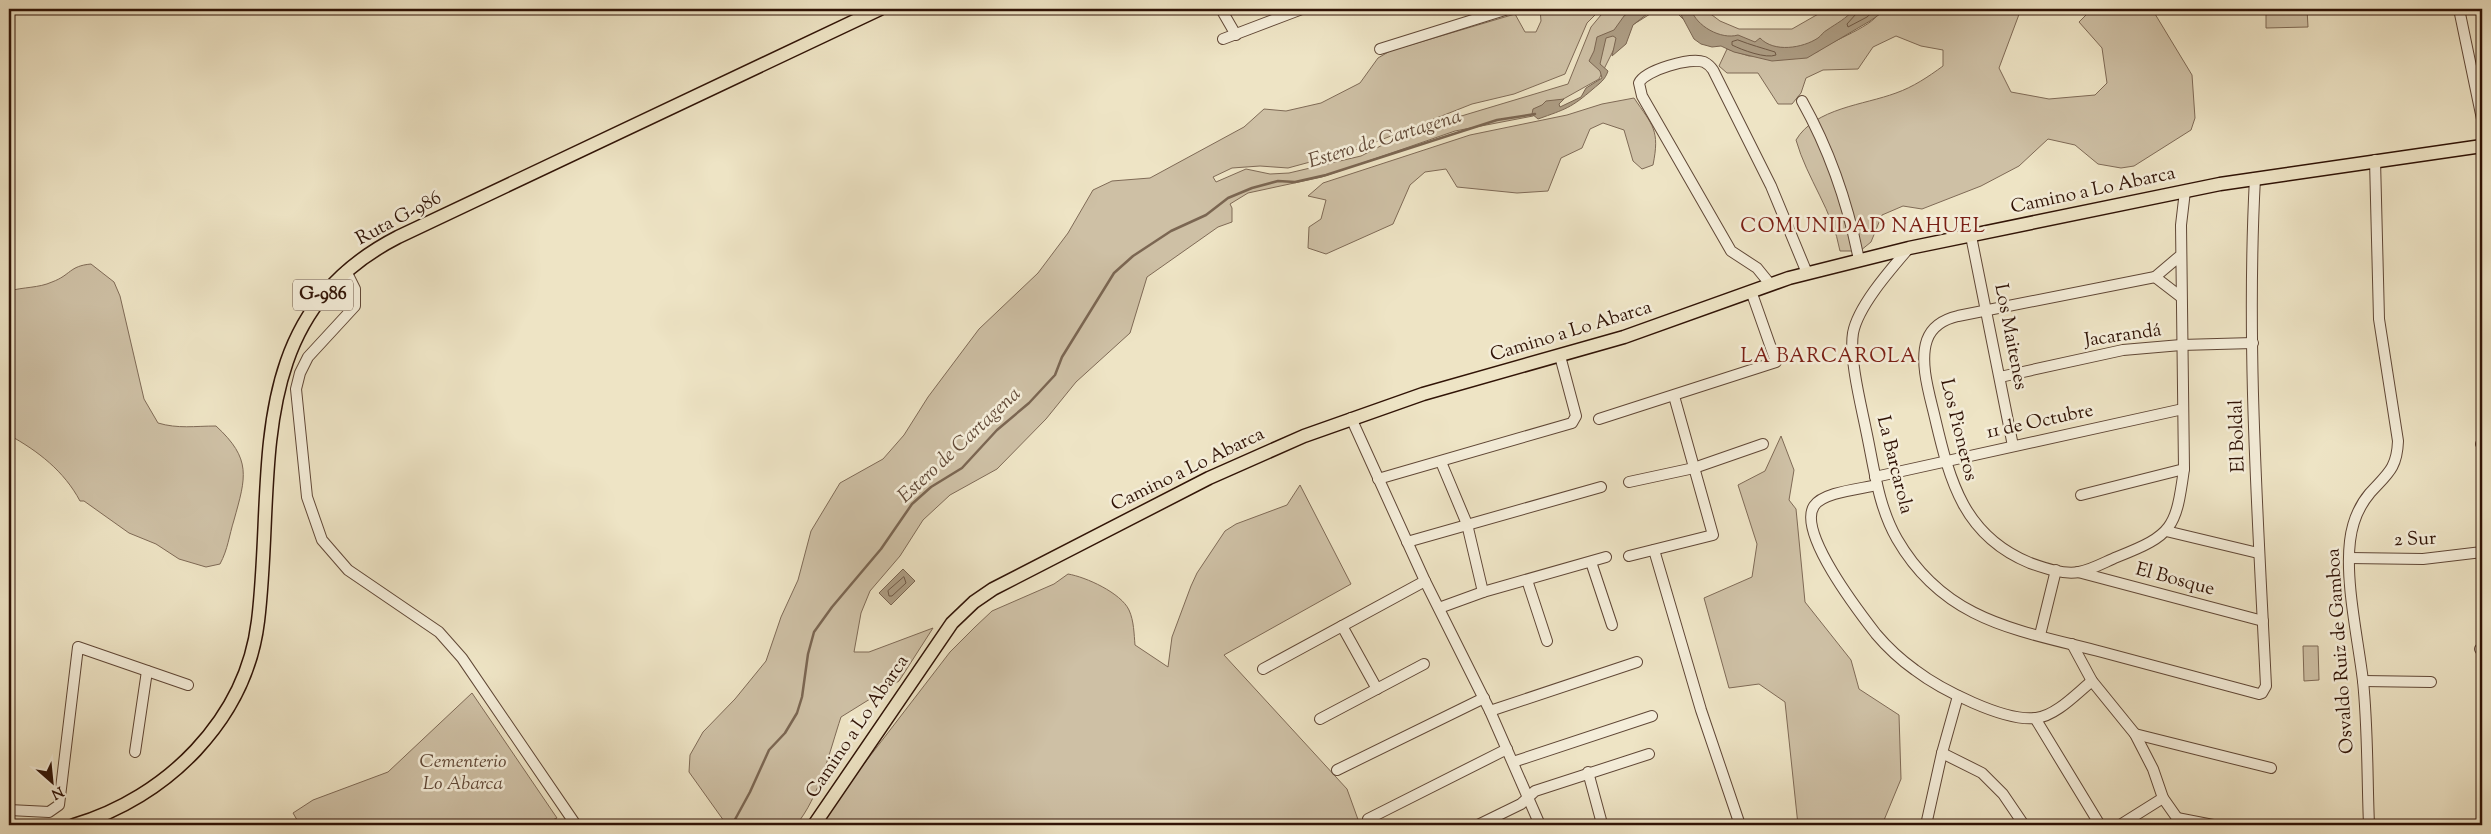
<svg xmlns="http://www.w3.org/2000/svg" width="2491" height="834" font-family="'Sorts Mill Goudy',serif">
	<rect width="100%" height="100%" fill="#eee4c5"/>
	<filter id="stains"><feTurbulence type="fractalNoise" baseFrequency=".004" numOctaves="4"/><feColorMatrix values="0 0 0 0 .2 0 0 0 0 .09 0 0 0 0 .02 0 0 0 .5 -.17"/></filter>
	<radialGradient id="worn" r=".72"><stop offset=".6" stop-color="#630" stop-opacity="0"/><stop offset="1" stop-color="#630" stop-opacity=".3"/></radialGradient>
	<g fill="#cec0a5" stroke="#7f6a56">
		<path d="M 1540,9 L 1601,9 L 1587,23 L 1565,74 L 1514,94 L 1472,104 L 1358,149 L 1288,168 L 1260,166 L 1232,168 L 1213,177 L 1216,182 L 1246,169 L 1270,174 L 1289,173 L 1361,156 L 1408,132 L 1568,84 L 1591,27 L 1606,9 L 1658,9 L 1623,31 L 1599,79 L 1533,116 L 1455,131 L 1322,177 L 1248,193 L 1230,204 L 1232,208 L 1232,222 L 1218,227 L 1147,277 L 1130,333 L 1076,382 L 1046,419 L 997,469 L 950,495 L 923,520 L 900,556 L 870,591 L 861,613 L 854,652 L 869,652 L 933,628 L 899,681 L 841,717 C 830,750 819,798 796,825 L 720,825 L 724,821 L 689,772 L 690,755 L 703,732 L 735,699 L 766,661 L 781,617 L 798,580 L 811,531 L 840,483 L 883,459 L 904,435 L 928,397 L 979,329 L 1038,273 L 1068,233 L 1093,190 L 1112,181 L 1150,178 L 1244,127 L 1264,109 L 1286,111 L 1321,103 L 1360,83 L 1378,58 L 1390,51 L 1515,14 L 1525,32 L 1536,32 L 1541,21 Z"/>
		<path d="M 1673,9 L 1704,9 L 1720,21 L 1739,29 L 1792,29 L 1827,9 L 1867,9 L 1851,23 L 1797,50 L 1701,37 Z"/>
		<path d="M 1881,9 L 2021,9 L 1999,68 L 2011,92 L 2049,99 L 2095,95 L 2107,83 L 2102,48 L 2079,22 L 2092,9 L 2152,9 L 2192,75 L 2195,118 L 2191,130 L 2134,166 L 2121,168 L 2098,164 L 2075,145 L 2048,139 L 2019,166 L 1981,186 L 1922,209 L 1903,206 L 1882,215 L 1871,242 L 1860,251 L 1840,251 C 1833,211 1807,179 1796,140 C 1815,108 1864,105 1896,93 C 1913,87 1928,77 1943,66 L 1943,50 L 1921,46 L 1896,36 L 1873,47 L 1858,69 L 1823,70 L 1806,78 L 1801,93 L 1792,104 L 1778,104 L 1758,73 L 1727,73 L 1719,66 L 1727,49 L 1749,56 L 1817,52 C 1831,40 1877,26 1881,9 Z"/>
		<path d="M 2266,9 L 2307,9 L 2308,27 L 2266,28 Z"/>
		<path d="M 1634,98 C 1653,126 1660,130 1653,165 L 1642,169 L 1633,161 L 1624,130 L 1603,123 L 1590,129 L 1582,148 L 1561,158 L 1548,191 L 1517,193 L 1457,187 L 1446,169 L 1425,172 L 1410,185 L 1393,224 L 1326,254 L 1308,248 L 1309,227 L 1321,219 L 1326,200 L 1308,196 L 1323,183 L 1470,135 L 1567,115 L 1602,104 Z"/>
		<path d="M 91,264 L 114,282 L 120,296 L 144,399 L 158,423 C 178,429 195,426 216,426 C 252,459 246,477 234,520 C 229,536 228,549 220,564 L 206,567 L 179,559 L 156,544 L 129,533 L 84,501 L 80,501 C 64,471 38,451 9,435 L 9,291 C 23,287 39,288 52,282 C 71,275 69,266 91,264 Z"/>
		<path d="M 1781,436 L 1794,470 L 1789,500 L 1796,509 L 1805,602 L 1851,660 L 1859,689 L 1899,715 L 1901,779 L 1882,825 L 1798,825 L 1785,702 L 1759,684 L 1729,688 L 1704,598 L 1752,577 L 1757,544 L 1738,485 L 1765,471 Z"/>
		<path d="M 1300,485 L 1351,584 L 1224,655 L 1347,789 L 1360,825 L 817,825 L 950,652 L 975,627 L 992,611 L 1054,584 L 1068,574 C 1086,577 1121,593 1129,610 C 1134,621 1134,634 1135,645 L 1168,667 L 1172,637 L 1191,586 L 1197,573 L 1225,531 L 1236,524 L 1287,505 Z"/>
		<path d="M 2303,646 L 2318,646 L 2319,680 L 2304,681 Z"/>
		<path d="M 472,693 L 557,818 L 541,825 L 300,825 L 293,813 L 313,800 L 388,772 Z"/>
	</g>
	<g fill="#ad9d84" stroke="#7b6652">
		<path d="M 1634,9 L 1665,9 L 1647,14 L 1633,25 L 1626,44 L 1612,56 L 1616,38 L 1613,36 L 1606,38 L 1600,64 L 1608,71 C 1605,80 1600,83 1593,89 C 1571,108 1566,109 1538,119 L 1532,114 L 1533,109 L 1542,105 L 1546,101 L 1564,99 L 1559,104 L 1560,107 L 1581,97 L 1586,88 L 1602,78 L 1600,71 L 1589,61 L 1594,51 L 1597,37 L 1614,30 L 1624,16 Z"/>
		<path d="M 1672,9 L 1691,9 C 1696,26 1721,40 1738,35 L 1755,42 L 1760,38 C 1774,53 1803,48 1818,38 C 1821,36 1823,32 1827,30 C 1837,23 1846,19 1854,9 L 1881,9 L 1880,14 L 1870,21 L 1807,58 L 1772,61 L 1734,52 L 1721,46 L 1712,47 L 1701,44 L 1694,39 L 1679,11 Z"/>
		<path d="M 903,569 L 915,581 L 891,605 L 879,593 Z"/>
	</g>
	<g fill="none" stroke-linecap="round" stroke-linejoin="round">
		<g stroke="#6e5845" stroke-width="1">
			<path d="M 1858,9 L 1856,14 L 1847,24 L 1848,27 L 1867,17 L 1876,9"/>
			<path d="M 1738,40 C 1751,45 1762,48 1775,52 L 1776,55 C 1766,59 1742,50 1732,45 L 1732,42 Z"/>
			<path d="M 904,577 L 906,583 L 892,596 L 889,596 L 888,591 Z"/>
		</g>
		<path stroke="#7b6652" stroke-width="2.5" d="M 732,825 L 750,792 L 769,750 L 785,733 L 797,713 L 802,697 L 808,654 L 814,632 L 832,607 L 881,549 L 912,504 L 931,487 L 962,468 L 997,430 L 1029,403 L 1055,375 L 1062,357 L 1114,273 L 1133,256 L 1171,231 L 1206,215 L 1228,198 L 1252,188 L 1278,181 L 1295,182 L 1326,175 L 1497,120 L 1535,114"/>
		<g stroke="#604736" stroke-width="12">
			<g id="minor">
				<path d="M 1221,9 L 1236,35"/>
				<path d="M 2459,9 L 2482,119"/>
				<path d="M 1223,39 L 1302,9"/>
				<path d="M 1380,49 L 1508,9"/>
				<path d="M 1802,101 C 1830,151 1848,204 1859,260"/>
				<path d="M 1971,236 L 2013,446"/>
				<path d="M 1909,248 C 1891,269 1858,306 1853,333 C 1849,358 1861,405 1866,430 C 1874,467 1878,506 1897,539 C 1945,622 2018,630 2102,652 C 2154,666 2207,680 2259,694 L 2262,693 L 2266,686 C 2258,517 2246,347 2255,178"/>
				<path d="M 2181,255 L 2155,277 L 1958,316 C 1945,319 1932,326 1927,340 C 1919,363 1930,396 1935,418 C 1950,482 1964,536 2030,563 C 2044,568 2064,575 2079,572 C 2091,570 2105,562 2117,557 C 2173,535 2176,528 2184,469 L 2181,225 L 2185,191"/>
				<path d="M 346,271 L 355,289 L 355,306 L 308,357 L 300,373 L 296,389 L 307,497 L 322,540 L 348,570 L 439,632 L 462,658 L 576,825"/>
				<path d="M 2155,277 L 2181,297"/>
				<path d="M 1770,284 L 1757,268 L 1731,251 L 1642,96 L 1639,83 C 1645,70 1691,57 1704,62 C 1708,64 1711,67 1713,70 L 1771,186 L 1807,273"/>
				<path d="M 2000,377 L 2123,350 L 2181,345 L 2253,343"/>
				<path d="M 1351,418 L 1425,581 L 1490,711 L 1540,825"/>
				<path d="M 1599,419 L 1776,362 L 1751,291"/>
				<path d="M 2481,444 L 2482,444"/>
				<path d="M 1441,462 L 1467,524 L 1483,592"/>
				<path d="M 1875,477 L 2183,409"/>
				<path d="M 1378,479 L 1572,423 L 1576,416 L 1560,356"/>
				<path d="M 1629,482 L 1694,468 L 1763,444"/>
				<path d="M 1877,485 C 1861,489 1823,492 1814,506 C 1797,532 1859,612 1876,634 C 1887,647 1901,660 1915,670 C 1940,689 2004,722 2036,718 C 2056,716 2077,693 2092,681"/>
				<path d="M 2081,495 L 2184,469"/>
				<path d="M 2166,531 L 2258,553"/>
				<path d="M 1407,542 L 1601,487"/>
				<path d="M 1654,550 L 1701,710 L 1740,825"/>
				<path d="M 1629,556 L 1713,535 L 1674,396"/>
				<path d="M 2349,558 L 2423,559 L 2482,552"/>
				<path d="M 1591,562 L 1612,625"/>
				<path d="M 2078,572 L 2263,621"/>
				<path d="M 1527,580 L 1547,641"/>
				<path d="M 1439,608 L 1483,592 L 1606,557"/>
				<path d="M 1342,626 L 1377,689"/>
				<path d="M 2040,635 L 2056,570"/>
				<path d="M 2072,644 L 2092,681 L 2135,734 L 2153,769 L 2163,798 L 2182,825"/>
				<path d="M 2480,649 L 2482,649"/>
				<path d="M 1263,669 L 1425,581"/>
				<path d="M 2363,681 L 2431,682"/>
				<path d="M 1490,711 L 1637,662"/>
				<path d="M 2035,718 L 2100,825"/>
				<path d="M 1320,719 L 1424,664"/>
				<path d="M 2135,734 L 2271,768"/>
				<path d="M 135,752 L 147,671"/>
				<path d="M 1942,753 L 1982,773 L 2003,794 L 2024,825"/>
				<path d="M 1513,762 L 1652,716"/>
				<path d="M 1337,770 L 1484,698"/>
				<path d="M 1588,772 L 1601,820"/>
				<path d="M 9,810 L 49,812 L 59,805 L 78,647 L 188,685"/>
				<path d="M 2177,818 L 2213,825"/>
				<path d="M 1368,819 L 1507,749"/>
				<path d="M 1478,825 L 1521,804 L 1535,791 L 1649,754"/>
				<path d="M 1926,825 L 1942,753 L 1958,696"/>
				<path d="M 2120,825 L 2163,798"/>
				<path d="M 2369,825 C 2367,777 2368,729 2363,681 C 2358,639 2345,582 2350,541 C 2352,524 2359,506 2370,493 C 2387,474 2397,469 2398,441 L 2379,319 L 2375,160"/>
			</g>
		</g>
		<g stroke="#301306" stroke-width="15">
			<g id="major">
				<path d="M 74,825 C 166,798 246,720 258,621 C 276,475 240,318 398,237 L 880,9"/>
				<path d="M 814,825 L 952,623 L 974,602 L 993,589 L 1209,478 L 1304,436 L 1423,394 L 1624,337 L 1789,278 L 1909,248 L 2220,184 L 2482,146"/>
			</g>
		</g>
		<use href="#minor" stroke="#f4edd9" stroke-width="10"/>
		<use href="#major" stroke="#eee4c5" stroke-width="12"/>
	</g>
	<g text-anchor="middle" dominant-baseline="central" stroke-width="5" stroke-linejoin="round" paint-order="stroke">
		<rect fill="#f4edd9" stroke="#6b5445" stroke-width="1" x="293" y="279.5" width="60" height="31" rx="4"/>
		<g font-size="18" font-weight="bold" fill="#301306">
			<text x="323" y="295">G-986</text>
		</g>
		<g font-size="19" fill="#301306" stroke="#f4edd9">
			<text transform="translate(2093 191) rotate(-12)">Camino a Lo Abarca</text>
			<text transform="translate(399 219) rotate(-28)">Ruta G-986</text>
			<text transform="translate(1571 332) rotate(-17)">Camino a Lo Abarca</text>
			<text transform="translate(2123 336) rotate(-8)">Jacarandá</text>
			<text transform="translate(2010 337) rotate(79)">Los Maitenes</text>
			<text transform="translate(2040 422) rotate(-12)">11 de Octubre</text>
			<text transform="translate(1958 430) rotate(76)">Los Pioneros</text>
			<text transform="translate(2238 436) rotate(-92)">El Boldal</text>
			<text transform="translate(1894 465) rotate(76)">La Barcarola</text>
			<text transform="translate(1188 470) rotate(-26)">Camino a Lo Abarca</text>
			<text transform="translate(2415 540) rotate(-2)">2 Sur</text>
			<text transform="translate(2175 580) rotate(15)">El Bosque</text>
			<text transform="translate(2341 651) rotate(-94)">Osvaldo Ruiz de Gamboa</text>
			<text transform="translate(858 727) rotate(-56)">Camino a Lo Abarca</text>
		</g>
		<g font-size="19" font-style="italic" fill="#5f4736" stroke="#f4edd9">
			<text x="463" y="762">Cementerio<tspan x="463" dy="22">Lo Abarca</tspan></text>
		</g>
		<g font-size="20" font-style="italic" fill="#624a38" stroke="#f4edd9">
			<text transform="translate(1385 140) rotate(-17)">Estero de Cartagena</text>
			<text transform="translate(960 446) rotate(-43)">Estero de Cartagena</text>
		</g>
		<g font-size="20" letter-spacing="1" fill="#7a1f14" stroke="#f4edd9">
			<text x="1863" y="227">COMUNIDAD NAHUEL</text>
			<text x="1829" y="357">LA BARCAROLA</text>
		</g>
	</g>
	<rect width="2491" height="834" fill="none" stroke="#eee4c5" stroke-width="30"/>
	<rect x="10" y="10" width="2471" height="814" fill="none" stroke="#301306" stroke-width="2.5"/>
	<rect x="15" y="15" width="2461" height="804" fill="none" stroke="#301306"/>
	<g transform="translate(52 782) rotate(153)" stroke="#f4edd9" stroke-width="4" paint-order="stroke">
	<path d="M0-4L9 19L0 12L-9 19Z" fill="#301306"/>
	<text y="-8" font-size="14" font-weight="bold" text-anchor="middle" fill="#301306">N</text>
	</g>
	<rect width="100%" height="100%" filter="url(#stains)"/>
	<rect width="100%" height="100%" fill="url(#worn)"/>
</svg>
